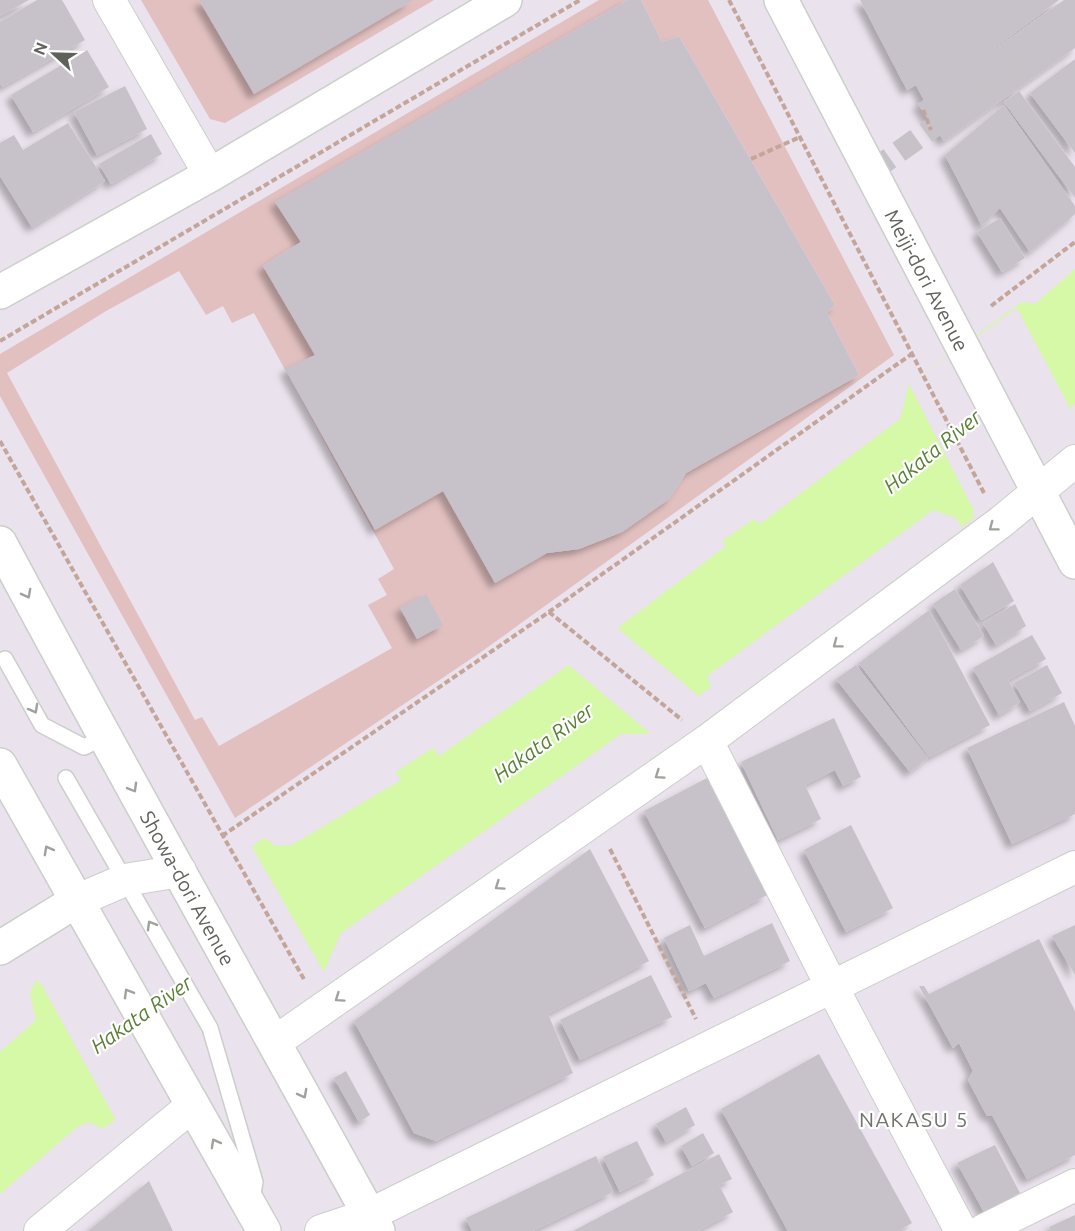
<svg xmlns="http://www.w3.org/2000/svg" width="1075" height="1231" font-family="Ubuntu,sans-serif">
	<defs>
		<filter id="shadow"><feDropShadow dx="-5.5" dy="5.5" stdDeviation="3" flood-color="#0004"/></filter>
	</defs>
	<rect width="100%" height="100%" fill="#eae2ec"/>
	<g fill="#e2c0c0" fill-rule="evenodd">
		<path d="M 141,0 L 434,0 L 225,123 L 210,119 Z"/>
		<path d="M 599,0 L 628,0 L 276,202 L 301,242 L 263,266 L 339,394 L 547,553 L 579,549 L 622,532 L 669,499 L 686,473 L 859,375 L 827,313 L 835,305 L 679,36 L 662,42 L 641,0 L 708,0 L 894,355 L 481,652 L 235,818 L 0,396 L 0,354 ZM 179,271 L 206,315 L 223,306 L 232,323 L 254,313 L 394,569 L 378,579 L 387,595 L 368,605 L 392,648 L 219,746 L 202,717 L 195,720 L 7,373 L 106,311 Z"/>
	</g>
	<path fill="#d5f9a6" d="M 1075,269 L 1075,403 L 1071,410 L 972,514 L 974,518 L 962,527 L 956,518 L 933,510 L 707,676 L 711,687 L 647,734 L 621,734 L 341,933 L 324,971 L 103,1129 L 89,1122 L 77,1127 L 0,1194 L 0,1052 L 36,1020 L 30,994 L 36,979 L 37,983 L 40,982 L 265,838 L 275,846 L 292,845 L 401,780 L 396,772 L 433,748 L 439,756 L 566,667 L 726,546 L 722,541 L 754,519 L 760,524 L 900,419 L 909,384 L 1022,302 L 1035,304 Z"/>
	<g fill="#eae2ec">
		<path d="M 1017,308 L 1071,410 L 975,513 L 909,384 Z"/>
		<path d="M 615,626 L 701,698 L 651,734 L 566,663 Z"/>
		<path d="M 251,845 L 325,974 L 117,1122 L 39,980 Z"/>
	</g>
	<g fill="#c7c1ca" filter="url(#shadow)">
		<path d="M 0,0 L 29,0 L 0,16 Z"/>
		<path d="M 37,0 L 62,0 L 85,40 L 2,87 L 0,83 L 0,22 Z"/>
		<path d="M 199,0 L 413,0 L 254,94 Z"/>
		<path d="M 628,0 L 641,0 L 662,42 L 679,36 L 835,305 L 827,313 L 859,375 L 686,473 L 669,499 L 622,532 L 579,549 L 547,553 L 495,583 L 443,491 L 375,530 L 285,369 L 315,355 L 263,266 L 301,242 L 275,202 Z"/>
		<path d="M 860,0 L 1059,0 L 943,86 L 1064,0 L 1075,0 L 1075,48 L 944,141 L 918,104 L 924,100 L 916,85 L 907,90 Z"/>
		<path d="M 87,50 L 109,87 L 33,132 L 11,95 Z"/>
		<path d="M 1075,59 L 1075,153 L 1030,93 Z"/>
		<path d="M 125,86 L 147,129 L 97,155 L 74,112 Z"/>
		<path d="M 1019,91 L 1075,167 L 1075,198 L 1004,102 Z"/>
		<path d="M 1004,105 L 1075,206 L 1075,214 L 1030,252 L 1000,208 L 982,226 L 945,155 Z"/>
		<path d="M 68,123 L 105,181 L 32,227 L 0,176 L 0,143 L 14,135 L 23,150 Z"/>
		<path d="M 151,134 L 162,154 L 111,184 L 99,164 Z"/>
		<path d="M 1000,218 L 1025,258 L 1002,272 L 977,232 Z"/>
		<path d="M 993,562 L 1014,601 L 981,620 L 960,585 Z"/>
		<path d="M 955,589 L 984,636 L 961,650 L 933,604 Z"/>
		<path d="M 426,594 L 443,625 L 417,639 L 400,608 Z"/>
		<path d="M 1015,604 L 1026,626 L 996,645 L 983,623 Z"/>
		<path d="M 929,610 L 990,725 L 929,757 L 859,663 Z"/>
		<path d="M 1032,635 L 1046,659 L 1008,680 L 1020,702 L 999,715 L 973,668 Z"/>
		<path d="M 856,665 L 928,758 L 910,772 L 836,679 Z"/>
		<path d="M 1047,665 L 1062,693 L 1030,711 L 1014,683 Z"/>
		<path d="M 1064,702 L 1075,726 L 1075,814 L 1012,844 L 967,748 Z"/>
		<path d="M 834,718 L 861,777 L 843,786 L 835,770 L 805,785 L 821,819 L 778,840 L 741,762 Z"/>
		<path d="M 707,778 L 767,895 L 705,928 L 644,811 Z"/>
		<path d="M 851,825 L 893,908 L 846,932 L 804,850 Z"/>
		<path d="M 590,849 L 649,961 L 548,1014 L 573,1073 L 436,1141 L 414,1133 L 354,1021 Z"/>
		<path d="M 772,923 L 790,961 L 714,998 L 706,983 L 689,991 L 664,938 L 690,925 L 704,956 Z"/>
		<path d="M 1075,925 L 1075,975 L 1052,936 Z"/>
		<path d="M 1039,939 L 1075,1011 L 1075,1155 L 1027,1179 L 992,1115 L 987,1116 L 968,1080 L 973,1071 L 959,1043 L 953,1048 L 919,986 L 924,986 L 929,994 Z"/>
		<path d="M 651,975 L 672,1017 L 580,1060 L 560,1020 Z"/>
		<path d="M 819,1054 L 912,1223 L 898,1231 L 788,1231 L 721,1109 Z"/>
		<path d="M 346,1071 L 370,1115 L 359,1122 L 334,1078 Z"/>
		<path d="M 686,1107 L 695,1125 L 666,1142 L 656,1124 Z"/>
		<path d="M 703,1133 L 714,1153 L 692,1166 L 681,1146 Z"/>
		<path d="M 637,1141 L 654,1175 L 620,1192 L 603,1157 Z"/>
		<path d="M 995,1145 L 1020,1193 L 984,1212 L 957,1163 Z"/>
		<path d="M 719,1154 L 732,1179 L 719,1185 L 733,1212 L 697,1231 L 573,1231 Z"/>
		<path d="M 596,1156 L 613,1192 L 533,1231 L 472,1231 L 466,1218 Z"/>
		<path d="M 149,1181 L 173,1231 L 88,1231 Z"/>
		<path d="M 1075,1215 L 1075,1231 L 1051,1231 L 1049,1227 Z"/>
	</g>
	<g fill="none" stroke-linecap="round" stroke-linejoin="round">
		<path stroke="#c7c2c8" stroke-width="22" stroke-dasharray="22 11" stroke-linecap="butt" d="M 872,171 L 1075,26"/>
		<g stroke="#cbcfc9" stroke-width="18">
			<g id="service">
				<path d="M 5,659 L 42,725 L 84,747 L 103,738"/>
				<path d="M 66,778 L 210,1028 L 255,1182 L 252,1199"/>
			</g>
		</g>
		<g stroke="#cbcfc9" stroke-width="34">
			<g id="minor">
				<path d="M 109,0 L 210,175"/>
				<path d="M 707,741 L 832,987 L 961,1231"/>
				<path d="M 76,901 L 125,880 L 180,871"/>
				<path d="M 275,1042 L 707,741 L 1001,522 L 1075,461"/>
				<path d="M 40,1231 L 193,1105"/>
				<path d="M 321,1231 L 369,1215 L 1075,867"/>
				<path d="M 982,1231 L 1075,1185"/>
			</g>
		</g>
		<g stroke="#cbcfc9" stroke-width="36">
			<g id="tertiary">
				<path id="s1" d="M 781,0 L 1075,562"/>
				<path d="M 0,292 L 210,175 L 505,0"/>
				<path id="s2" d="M 0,543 C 123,774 252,1001 378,1231"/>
				<path d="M 0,765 L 264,1231"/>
				<path d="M 0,948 L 76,901"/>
			</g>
		</g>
		<g stroke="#c3a59a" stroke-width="4" stroke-dasharray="6 3" stroke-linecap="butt">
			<path d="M 729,0 L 985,495"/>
			<path d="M 923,110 L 931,130"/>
			<path d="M 751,159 L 800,137"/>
			<path d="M 991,306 L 1075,242"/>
			<path d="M 0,341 L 580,0"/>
			<path d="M 0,441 L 305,981"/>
			<path d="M 549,612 L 682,720"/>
			<path d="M 222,836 L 549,612 L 913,353"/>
			<path d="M 610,849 L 696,1019"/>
		</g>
		<use href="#service" stroke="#fff" stroke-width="15"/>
		<use href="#minor" stroke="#fff" stroke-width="32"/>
		<use href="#tertiary" stroke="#fff" stroke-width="33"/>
	</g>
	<defs><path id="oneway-chevron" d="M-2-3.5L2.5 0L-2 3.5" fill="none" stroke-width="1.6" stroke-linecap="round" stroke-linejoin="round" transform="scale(1.5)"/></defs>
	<g stroke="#9ea19c">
		<use href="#oneway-chevron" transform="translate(993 527) rotate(143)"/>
		<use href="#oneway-chevron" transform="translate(27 594) rotate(62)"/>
		<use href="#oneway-chevron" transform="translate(837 644) rotate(143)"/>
		<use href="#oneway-chevron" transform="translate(34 709) rotate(61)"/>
		<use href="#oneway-chevron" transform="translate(659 775) rotate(145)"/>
		<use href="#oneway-chevron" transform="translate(133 788) rotate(60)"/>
		<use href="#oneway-chevron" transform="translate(48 850) rotate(-119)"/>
		<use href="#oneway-chevron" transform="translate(499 886) rotate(145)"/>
		<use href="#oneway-chevron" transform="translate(151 925) rotate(-120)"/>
		<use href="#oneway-chevron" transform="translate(128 993) rotate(-120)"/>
		<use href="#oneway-chevron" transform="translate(339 998) rotate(145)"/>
		<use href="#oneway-chevron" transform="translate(303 1094) rotate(62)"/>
		<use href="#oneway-chevron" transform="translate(215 1143) rotate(-119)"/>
	</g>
	<g text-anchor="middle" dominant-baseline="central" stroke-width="4.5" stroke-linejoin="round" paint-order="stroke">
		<g font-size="20" fill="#5e625a" stroke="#fff">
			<text stroke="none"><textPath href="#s1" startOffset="316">Meiji-dori Avenue</textPath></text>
			<text stroke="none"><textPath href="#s2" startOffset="393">Showa-dori Avenue</textPath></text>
		</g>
		<g font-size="21" font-style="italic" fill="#5a7f36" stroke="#fff">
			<text transform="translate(932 451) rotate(-39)">Hakata River</text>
			<text transform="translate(543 742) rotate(-36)">Hakata River</text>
			<text transform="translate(141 1014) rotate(-35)">Hakata River</text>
		</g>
		<g font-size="21" letter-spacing="1.5" fill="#70746c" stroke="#fff">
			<text x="914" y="1119">NAKASU 5</text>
		</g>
	</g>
	<g transform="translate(54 54) rotate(292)" stroke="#ffffff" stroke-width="4.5" paint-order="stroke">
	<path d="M0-4.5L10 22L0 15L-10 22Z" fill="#5e625a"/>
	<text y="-9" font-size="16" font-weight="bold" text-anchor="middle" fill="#5e625a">N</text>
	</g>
</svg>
